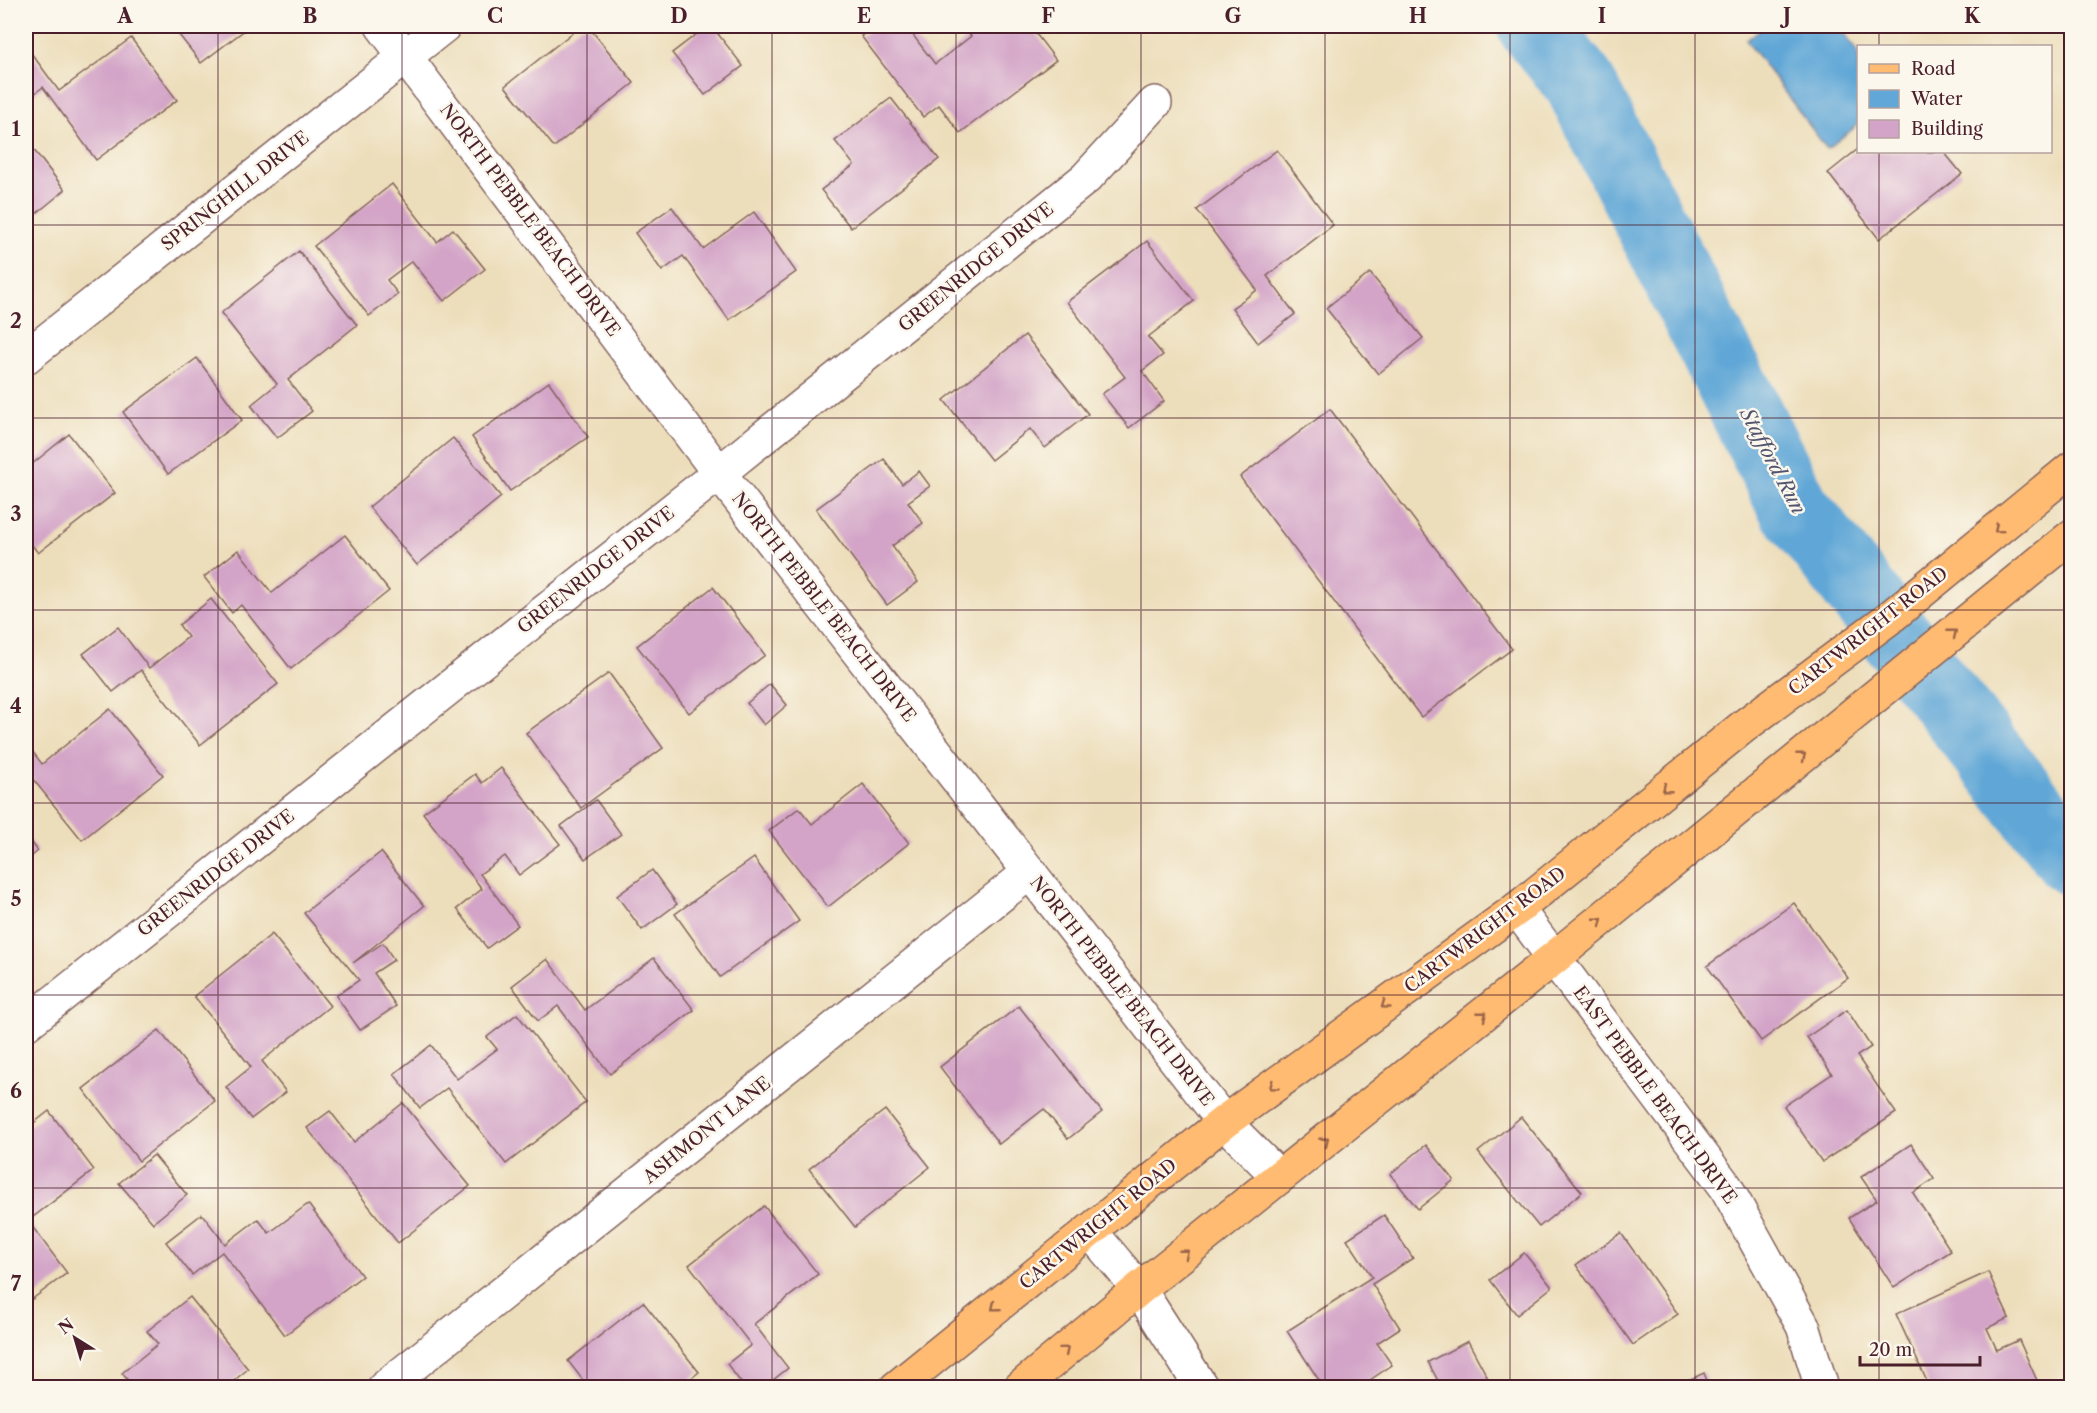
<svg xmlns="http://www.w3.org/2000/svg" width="2097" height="1413" font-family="'Libre Caslon Text',serif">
	<rect width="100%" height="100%" fill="#fbf7ec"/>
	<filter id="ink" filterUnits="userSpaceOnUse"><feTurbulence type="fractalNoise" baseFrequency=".0167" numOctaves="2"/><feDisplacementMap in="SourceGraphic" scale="12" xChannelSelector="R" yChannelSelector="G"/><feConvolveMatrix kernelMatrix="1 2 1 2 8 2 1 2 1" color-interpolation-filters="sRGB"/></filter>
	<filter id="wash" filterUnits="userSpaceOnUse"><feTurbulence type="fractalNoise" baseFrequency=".008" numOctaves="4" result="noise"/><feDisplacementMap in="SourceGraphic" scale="24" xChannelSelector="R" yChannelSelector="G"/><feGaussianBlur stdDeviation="1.35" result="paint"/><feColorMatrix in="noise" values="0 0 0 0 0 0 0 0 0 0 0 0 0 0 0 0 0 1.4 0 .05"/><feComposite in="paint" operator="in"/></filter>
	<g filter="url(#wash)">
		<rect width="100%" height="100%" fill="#eddebb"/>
		<path fill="#61a7d7" stroke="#566381" stroke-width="1.5" d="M 1766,26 L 1839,26 L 1858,53 L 1858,125 L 1827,149 L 1746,40 Z"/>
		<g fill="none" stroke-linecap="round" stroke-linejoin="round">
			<path stroke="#61a7d7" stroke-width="72" d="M 1533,26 L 1579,82 L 1794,507 L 2072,860"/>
		</g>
		<g id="blocks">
			<g fill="#d3a4c7">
				<path d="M 172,26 L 250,26 L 201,63 Z"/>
				<path d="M 581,26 L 588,26 L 634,83 L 554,147 L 505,86 Z"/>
				<path d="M 693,26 L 729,26 L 718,34 L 743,66 L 705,95 L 672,53 L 698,33 Z"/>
				<path d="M 875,26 L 906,26 L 935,64 L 971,36 L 963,26 L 1030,26 L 1056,60 L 960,133 L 939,105 L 923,117 L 861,36 Z"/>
				<path d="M 131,38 L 177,100 L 96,160 L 43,87 L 26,100 L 26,46 L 59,91 Z"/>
				<path d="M 891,98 L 939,159 L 851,228 L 821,190 L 854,165 L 835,141 Z"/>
				<path d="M 26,140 L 65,190 L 26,222 Z"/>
				<path d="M 1858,149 L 1858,152 L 1944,152 L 1962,174 L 1879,239 L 1828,173 Z"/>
				<path d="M 1277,150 L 1333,225 L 1267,276 L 1295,314 L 1258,343 L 1232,308 L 1257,290 L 1197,210 Z"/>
				<path d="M 392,184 L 437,242 L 453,229 L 485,269 L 444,301 L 412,261 L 387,280 L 398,294 L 369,316 L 314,246 Z"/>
				<path d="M 672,207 L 703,249 L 754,212 L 796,272 L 729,320 L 683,256 L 662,271 L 635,233 Z"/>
				<path d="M 1147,241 L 1194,301 L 1148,337 L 1163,355 L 1142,371 L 1164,401 L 1129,428 L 1102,394 L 1125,377 L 1067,302 Z"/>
				<path d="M 299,251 L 357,325 L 288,380 L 312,411 L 277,438 L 251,405 L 277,384 L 221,313 Z"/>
				<path d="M 1370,273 L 1423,338 L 1378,374 L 1326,308 Z"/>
				<path d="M 1025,335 L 1088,414 L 1045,448 L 1030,429 L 991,460 L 944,400 Z"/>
				<path d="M 197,358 L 242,420 L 168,474 L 123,412 Z"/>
				<path d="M 549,382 L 588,437 L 510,491 L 472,437 Z"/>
				<path d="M 1330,409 L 1512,649 L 1421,717 L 1240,477 Z"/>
				<path d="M 69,434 L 115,493 L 38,553 L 26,537 L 26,469 Z"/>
				<path d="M 453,438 L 501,497 L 417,565 L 369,507 Z"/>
				<path d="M 884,459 L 902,484 L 919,471 L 930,486 L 908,502 L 923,523 L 892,546 L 918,582 L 887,605 L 816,509 Z"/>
				<path d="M 345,535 L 389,591 L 291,669 L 241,605 L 232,613 L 204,577 L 238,550 L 272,593 Z"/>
				<path d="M 713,587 L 765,655 L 689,713 L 637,646 Z"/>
				<path d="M 211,599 L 278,684 L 200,745 L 141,670 L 113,692 L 83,654 L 118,627 L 149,668 L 188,637 L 179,625 Z"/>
				<path d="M 609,673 L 663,748 L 581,808 L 526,733 Z"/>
				<path d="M 770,684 L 787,705 L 764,725 L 747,703 Z"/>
				<path d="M 110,709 L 163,775 L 82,840 L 28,773 L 26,776 L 26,743 L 42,764 Z"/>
				<path d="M 501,768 L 560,844 L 519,875 L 505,856 L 480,874 L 518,925 L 487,948 L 457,909 L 482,889 L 423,813 L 475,774 L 482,783 Z"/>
				<path d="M 863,784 L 909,843 L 828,907 L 769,831 L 799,808 L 812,824 Z"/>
				<path d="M 596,800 L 621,834 L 585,859 L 561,826 Z"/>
				<path d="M 26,835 L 38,851 L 26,861 Z"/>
				<path d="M 381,852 L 424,906 L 353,963 L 383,943 L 394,960 L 374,973 L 396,1006 L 360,1030 L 336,996 L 359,980 L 304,913 Z"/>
				<path d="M 754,858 L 799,921 L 720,977 L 675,914 Z"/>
				<path d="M 652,870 L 677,904 L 642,930 L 617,896 Z"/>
				<path d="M 1794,903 L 1848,978 L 1761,1041 L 1707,966 Z"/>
				<path d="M 272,934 L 330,1006 L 262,1061 L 286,1092 L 251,1119 L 226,1087 L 251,1067 L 194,996 Z"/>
				<path d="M 654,958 L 694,1010 L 610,1074 L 558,1006 L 538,1021 L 512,986 L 547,959 L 585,1010 Z"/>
				<path d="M 1019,1006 L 1102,1112 L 1068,1139 L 1044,1109 L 999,1144 L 940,1067 Z"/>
				<path d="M 1847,1010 L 1871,1047 L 1857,1056 L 1896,1113 L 1822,1162 L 1784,1106 L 1832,1074 L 1807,1037 Z"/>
				<path d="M 517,1014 L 586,1102 L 506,1164 L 447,1088 L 420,1108 L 394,1074 L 431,1045 L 457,1079 L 497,1049 L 487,1037 Z"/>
				<path d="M 159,1030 L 215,1101 L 139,1161 L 83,1089 Z"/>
				<path d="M 403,1103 L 470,1186 L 398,1243 L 307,1128 L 330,1111 L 354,1142 Z"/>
				<path d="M 885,1110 L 930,1167 L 855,1227 L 809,1169 Z"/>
				<path d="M 49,1111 L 94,1170 L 28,1221 L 67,1273 L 31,1300 L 26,1292 L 26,1251 L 29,1248 L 26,1244 L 26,1129 Z"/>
				<path d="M 1521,1117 L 1582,1192 L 1539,1227 L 1478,1152 Z"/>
				<path d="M 1911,1144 L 1934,1179 L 1913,1193 L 1951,1251 L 1894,1288 L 1849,1218 L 1877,1200 L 1861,1177 Z"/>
				<path d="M 1426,1145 L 1454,1180 L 1418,1209 L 1390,1174 Z"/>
				<path d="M 154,1155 L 187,1195 L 153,1223 L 119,1183 Z"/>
				<path d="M 308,1204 L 362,1276 L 285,1335 L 222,1252 L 192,1275 L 166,1242 L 202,1214 L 225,1244 L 258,1219 L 269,1233 Z"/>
				<path d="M 764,1206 L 818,1274 L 754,1324 L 788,1368 L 763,1388 L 745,1388 L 727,1364 L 751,1345 L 689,1265 Z"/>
				<path d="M 1384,1215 L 1413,1258 L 1372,1284 L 1400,1328 L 1377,1343 L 1392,1365 L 1358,1388 L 1324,1388 L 1287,1331 L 1372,1277 L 1347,1239 Z"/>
				<path d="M 1621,1233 L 1678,1314 L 1633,1345 L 1576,1265 Z"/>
				<path d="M 1524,1253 L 1552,1287 L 1517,1315 L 1490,1280 Z"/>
				<path d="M 1988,1272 L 2009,1318 L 1987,1328 L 1997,1350 L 2019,1340 L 2039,1385 L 2034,1388 L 1991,1388 L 1990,1386 L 1986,1388 L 1930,1388 L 1896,1314 Z"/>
				<path d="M 190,1297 L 248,1369 L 225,1388 L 134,1388 L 122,1373 L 158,1344 L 147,1331 Z"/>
				<path d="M 643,1302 L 699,1372 L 679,1388 L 589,1388 L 568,1361 Z"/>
				<path d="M 1468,1341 L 1490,1382 L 1480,1388 L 1442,1388 L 1428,1362 Z"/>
				<path d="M 1704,1373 L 1710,1388 L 1671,1388 Z"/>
			</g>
		</g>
	</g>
	<g filter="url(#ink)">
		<use href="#blocks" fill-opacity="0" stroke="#83625d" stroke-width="1.5"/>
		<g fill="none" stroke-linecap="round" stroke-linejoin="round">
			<g stroke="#83625d" stroke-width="36">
				<g id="minor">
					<path d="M 382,26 L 719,473 L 1224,1122 L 1279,1177"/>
					<path d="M 26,357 L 444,26"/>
					<path d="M 1517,909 L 1726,1187 L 1803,1326 L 1822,1388"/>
					<path d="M 26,1024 L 719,473 L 1086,178 L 1155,103"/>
					<path d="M 1090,1231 L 1139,1289 L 1202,1388"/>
					<path d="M 384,1388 L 1030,872"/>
				</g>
			</g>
			<g stroke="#83625d" stroke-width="36">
				<g id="major">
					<path d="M 896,1388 L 1224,1122 L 1517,909 L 1744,726 L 1888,619 L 2072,468"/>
					<path d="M 1020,1388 L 1139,1289 L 1554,958 L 2072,536"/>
				</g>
			</g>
			<use href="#minor" stroke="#fff" stroke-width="33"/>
			<use href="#major" stroke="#ffbb71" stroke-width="33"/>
		</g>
		<defs><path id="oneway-chevron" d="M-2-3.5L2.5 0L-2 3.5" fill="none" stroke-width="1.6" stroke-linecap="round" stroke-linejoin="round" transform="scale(1.5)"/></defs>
		<g stroke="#9b654a">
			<use href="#oneway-chevron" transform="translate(1998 529) rotate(140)"/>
			<use href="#oneway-chevron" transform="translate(1953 633) rotate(-39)"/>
			<use href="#oneway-chevron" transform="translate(1802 756) rotate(-39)"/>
			<use href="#oneway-chevron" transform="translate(1666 789) rotate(141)"/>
			<use href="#oneway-chevron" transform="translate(1599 921) rotate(-39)"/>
			<use href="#oneway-chevron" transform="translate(1385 1005) rotate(144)"/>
			<use href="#oneway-chevron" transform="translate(1483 1015) rotate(-39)"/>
			<use href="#oneway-chevron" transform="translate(1273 1086) rotate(144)"/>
			<use href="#oneway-chevron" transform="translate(1325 1141) rotate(-39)"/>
			<use href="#oneway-chevron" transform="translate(1185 1253) rotate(-38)"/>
			<use href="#oneway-chevron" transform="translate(995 1307) rotate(141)"/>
			<use href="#oneway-chevron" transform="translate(1065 1350) rotate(-40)"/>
		</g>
	</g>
	<path fill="none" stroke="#4a1f2b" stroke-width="1.5" stroke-opacity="0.55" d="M 218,26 L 218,1388M 402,26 L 402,1388M 587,26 L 587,1388M 772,26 L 772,1388M 956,26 L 956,1388M 1141,26 L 1141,1388M 1325,26 L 1325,1388M 1510,26 L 1510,1388M 1695,26 L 1695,1388M 1879,26 L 1879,46M 1879,152 L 1879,1388M 26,225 L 2072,225M 26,418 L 2072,418M 26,610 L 2072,610M 26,803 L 2072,803M 26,995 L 2072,995M 26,1188 L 2072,1188"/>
	<g text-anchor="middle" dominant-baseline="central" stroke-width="5" stroke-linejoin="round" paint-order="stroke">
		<g font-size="18" fill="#4a1f2b" stroke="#fbf7ec">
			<text transform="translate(235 191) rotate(-38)">SPRINGHILL DRIVE</text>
			<text transform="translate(530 220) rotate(53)">NORTH PEBBLE BEACH DRIVE</text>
			<text transform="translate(976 267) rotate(-39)">GREENRIDGE DRIVE</text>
			<text transform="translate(596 570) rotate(-38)">GREENRIDGE DRIVE</text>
			<text transform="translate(824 607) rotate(52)">NORTH PEBBLE BEACH DRIVE</text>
			<text transform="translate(1868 631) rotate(-38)">CARTWRIGHT ROAD</text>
			<text transform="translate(216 873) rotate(-38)">GREENRIDGE DRIVE</text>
			<text transform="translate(1485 930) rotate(-37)">CARTWRIGHT ROAD</text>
			<text transform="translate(1122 991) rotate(52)">NORTH PEBBLE BEACH DRIVE</text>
			<text transform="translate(1655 1095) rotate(54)">EAST PEBBLE BEACH DRIVE</text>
			<text transform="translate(707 1130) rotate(-39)">ASHMONT LANE</text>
			<text transform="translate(1098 1224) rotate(-39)">CARTWRIGHT ROAD</text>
		</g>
		<g font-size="20" font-style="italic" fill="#535570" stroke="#fbf7ec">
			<text transform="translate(1773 461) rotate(62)">Stafford Run</text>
		</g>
	</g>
	<rect width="2097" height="1413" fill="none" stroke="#fbf7ec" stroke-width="66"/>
	<rect x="1857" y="45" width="195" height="108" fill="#fbf7ec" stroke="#b4a19f" stroke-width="1.5"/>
	<rect x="1869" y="64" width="30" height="9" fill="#ffbb71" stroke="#b4a19f" stroke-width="1.5"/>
	<text x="1911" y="75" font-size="18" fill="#4a1f2b">Road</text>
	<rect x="1869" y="90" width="30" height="18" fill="#61a7d7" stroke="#b4a19f" stroke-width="1.5"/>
	<text x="1911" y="105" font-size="18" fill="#4a1f2b">Water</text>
	<rect x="1869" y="120" width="30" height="18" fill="#d3a4c7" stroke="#b4a19f" stroke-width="1.5"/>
	<text x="1911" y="135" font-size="18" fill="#4a1f2b">Building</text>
	<g transform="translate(75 1338) rotate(323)" stroke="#fbf7ec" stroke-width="4.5" paint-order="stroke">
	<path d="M0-4.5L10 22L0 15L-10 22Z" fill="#4a1f2b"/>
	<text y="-9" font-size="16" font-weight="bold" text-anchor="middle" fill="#4a1f2b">N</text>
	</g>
	<path d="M1860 1356v9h120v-9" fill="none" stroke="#4a1f2b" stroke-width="3"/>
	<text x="1869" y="1356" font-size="18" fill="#4a1f2b" stroke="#fbf7ec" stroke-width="4.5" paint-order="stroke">20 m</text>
	<rect x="33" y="33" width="2031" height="1347" fill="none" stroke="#4a1f2b" stroke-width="2"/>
	<g font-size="20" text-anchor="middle" font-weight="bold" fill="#4a1f2b">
		<text x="125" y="23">A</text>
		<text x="310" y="23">B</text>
		<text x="495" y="23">C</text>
		<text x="679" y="23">D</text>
		<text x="864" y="23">E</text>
		<text x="1048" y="23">F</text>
		<text x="1233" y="23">G</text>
		<text x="1418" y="23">H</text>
		<text x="1602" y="23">I</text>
		<text x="1787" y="23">J</text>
		<text x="1972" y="23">K</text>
		<text x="16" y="136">1</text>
		<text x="16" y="328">2</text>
		<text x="16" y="521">3</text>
		<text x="16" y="713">4</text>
		<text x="16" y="906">5</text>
		<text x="16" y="1098">6</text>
		<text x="16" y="1291">7</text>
	</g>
</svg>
